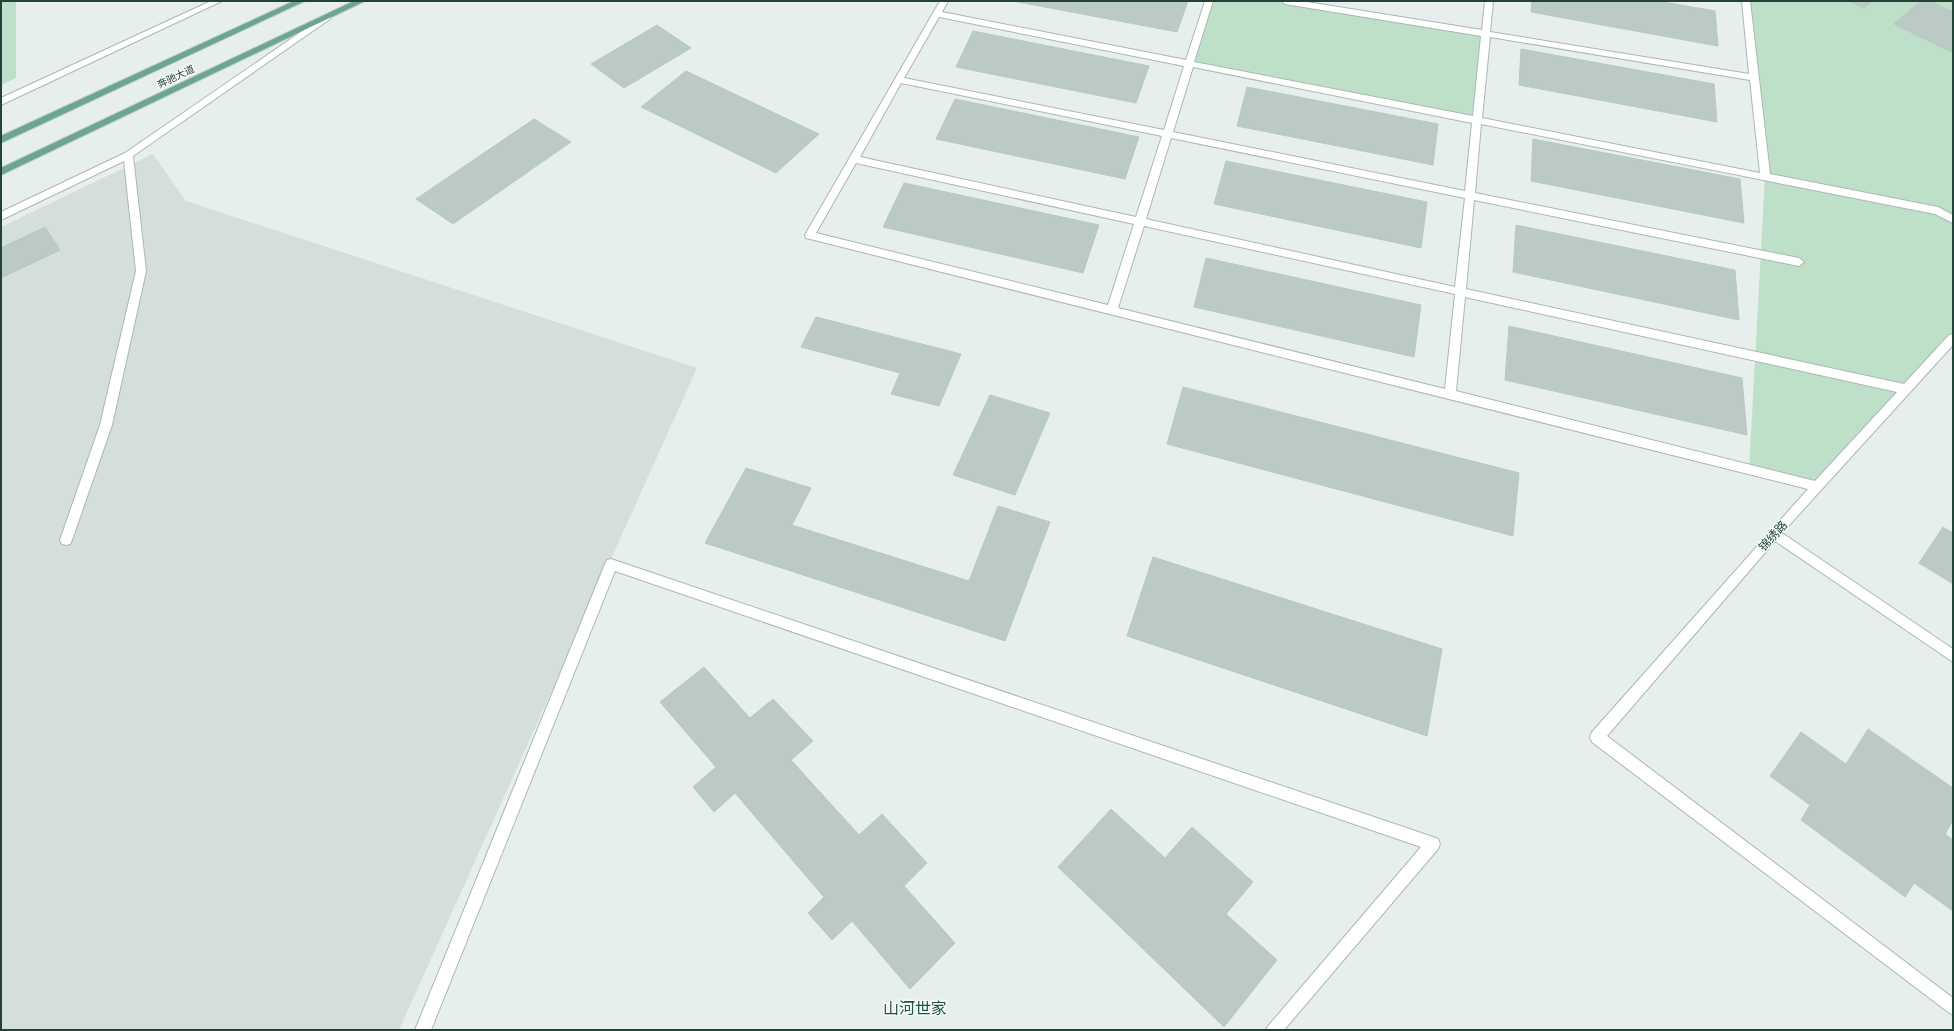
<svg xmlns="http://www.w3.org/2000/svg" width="1954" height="1031" font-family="Rubik,'Noto Sans SC',sans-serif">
	<rect width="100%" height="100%" fill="#e6efeb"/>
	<path fill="#d4dfda" d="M 153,154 L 186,201 L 697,368 L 399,1030 L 1,1030 L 1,227 Z"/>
	<g fill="#bfe0c8">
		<path d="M 1,1 L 16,1 L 16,78 L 1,85 Z"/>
		<path d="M 1209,1 L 1285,1 L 1486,34 L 1477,120 L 1190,64 Z"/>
		<path d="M 1746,1 L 1953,1 L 1953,338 L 1817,486 L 1749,470 L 1765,177 Z"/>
	</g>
	<g fill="#bbcac4" stroke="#b8c9c2">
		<path d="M 1013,1 L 1188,1 L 1177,32 Z"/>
		<path d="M 1532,1 L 1658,1 L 1715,11 L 1718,46 L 1531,12 Z"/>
		<path d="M 1849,1 L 1873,1 L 1864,8 Z"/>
		<path d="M 1921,1 L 1930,1 L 1953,12 L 1953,53 L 1894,24 Z"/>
		<path d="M 657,25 L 691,48 L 624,88 L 591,64 Z"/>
		<path d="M 973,31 L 1149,66 L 1136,103 L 956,67 Z"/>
		<path d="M 1521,49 L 1714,84 L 1717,122 L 1519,85 Z"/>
		<path d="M 686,71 L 819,134 L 776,173 L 641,107 Z"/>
		<path d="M 1247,87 L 1438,124 L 1433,165 L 1237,126 Z"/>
		<path d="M 955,99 L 1139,137 L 1125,179 L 936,139 Z"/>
		<path d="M 534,119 L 571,142 L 453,224 L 416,199 Z"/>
		<path d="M 1533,139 L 1740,179 L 1744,223 L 1531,181 Z"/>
		<path d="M 1226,161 L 1427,202 L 1421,248 L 1214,204 Z"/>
		<path d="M 904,183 L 1099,225 L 1083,273 L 883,227 Z"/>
		<path d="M 1516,225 L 1735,270 L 1739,320 L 1513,272 Z"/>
		<path d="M 45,227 L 60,250 L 1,278 L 1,248 Z"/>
		<path d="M 1206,258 L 1421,305 L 1414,357 L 1194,307 Z"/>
		<path d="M 816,317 L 961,354 L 939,406 L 891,394 L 900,373 L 801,347 Z"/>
		<path d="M 1509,326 L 1742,378 L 1747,435 L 1505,380 Z"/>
		<path d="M 1183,387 L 1519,473 L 1513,536 L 1167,444 Z"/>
		<path d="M 990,395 L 1050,413 L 1015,495 L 953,475 Z"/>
		<path d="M 746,468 L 811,488 L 792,525 L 969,581 L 998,506 L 1050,522 L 1005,641 L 705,543 Z"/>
		<path d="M 1943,527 L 1953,533 L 1953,584 L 1919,563 Z"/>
		<path d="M 1153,557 L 1442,649 L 1427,736 L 1127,636 Z"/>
		<path d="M 704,667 L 750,718 L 773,699 L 813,741 L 791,760 L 859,835 L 882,814 L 927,863 L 904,886 L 955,943 L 910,989 L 852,921 L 832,940 L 808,913 L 824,897 L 735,793 L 714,812 L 693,787 L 716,767 L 660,702 Z"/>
		<path d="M 1868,729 L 1953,788 L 1953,820 L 1945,834 L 1953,840 L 1953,911 L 1914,883 L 1905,897 L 1801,820 L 1810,805 L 1770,776 L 1801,732 L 1846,764 Z"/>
		<path d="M 1111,809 L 1165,858 L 1192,827 L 1253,882 L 1226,914 L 1277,960 L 1224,1027 L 1058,867 Z"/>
	</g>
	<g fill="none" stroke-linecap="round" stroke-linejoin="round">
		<g stroke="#a8b8b2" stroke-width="2">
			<g id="minor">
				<path d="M 211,1 L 222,1 L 1,105 L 1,98 Z"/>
				<path d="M 940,1 L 948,1 L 942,12 L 1186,60 L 1205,1 L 1213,1 L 1194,62 L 1473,116 L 1481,36 L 1285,4 L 1281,1 L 1301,1 L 1482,30 L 1485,1 L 1493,1 L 1490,32 L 1749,74 L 1742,1 L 1750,1 L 1770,174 L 1938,207 L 1953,215 L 1953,223 L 1935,214 L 1481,124 L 1475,193 L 1799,258 L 1804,262 L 1799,266 L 1474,200 L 1466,289 L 1904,384 L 1949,335 L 1953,334 L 1953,345 L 1782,533 L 1953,649 L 1953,662 L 1775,541 L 1607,736 L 1953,998 L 1953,1015 L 1948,1012 L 1592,742 L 1590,737 L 1592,732 L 1808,489 L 806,238 L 805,235 ZM 939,17 L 1184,66 L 1164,130 L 904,78 ZM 1490,37 L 1750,80 L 1760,173 L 1482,118 ZM 1193,67 L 1472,123 L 1465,191 L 1173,132 ZM 901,83 L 1162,136 L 1136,217 L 860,157 ZM 1171,138 L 1465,198 L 1455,287 L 1146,219 ZM 856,163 L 1134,224 L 1108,305 L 816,233 ZM 1144,226 L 1455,294 L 1445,389 L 1118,308 ZM 1465,297 L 1897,392 L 1815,481 L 1456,391 Z"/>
				<path d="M 327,14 L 331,17 L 330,19 L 133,156 L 146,271 L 112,425 L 72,540 L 70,544 L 66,545 L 62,544 L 60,540 L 100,425 L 136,271 L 124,161 L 1,220 L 1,212 L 125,153 Z"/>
				<path d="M 611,559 L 1433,837 L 1438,839 L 1440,844 L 1438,849 L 1284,1030 L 1266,1030 L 1269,1025 L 1421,847 L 615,571 L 431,1030 L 415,1030 L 605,564 L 607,560 Z"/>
			</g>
		</g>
		<g stroke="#c2cac8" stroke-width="2">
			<g id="major">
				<path d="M 294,1 L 305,1 L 1,143 L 1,136 Z"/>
				<path d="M 354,1 L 365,1 L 1,175 L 1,168 Z"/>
			</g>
		</g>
		<use href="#minor" fill="#fff" fill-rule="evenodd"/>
		<use href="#major" fill="#6aa596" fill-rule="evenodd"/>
	</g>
	<g text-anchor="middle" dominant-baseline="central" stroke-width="3" stroke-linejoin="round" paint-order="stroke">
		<g font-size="10" fill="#24423a" stroke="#f7fbf9">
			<text transform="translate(176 77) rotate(-25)">奔驰大道</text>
		</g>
		<g font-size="12" fill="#24423a" stroke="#f7fbf9">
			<text transform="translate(1773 536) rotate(-48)">锦绣路</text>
		</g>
		<g font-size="16" fill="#1f5548" stroke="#f7fbf9">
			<text x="915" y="1008">山河世家</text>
		</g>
	</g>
	<rect width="1954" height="1031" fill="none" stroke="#24423a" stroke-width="4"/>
</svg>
